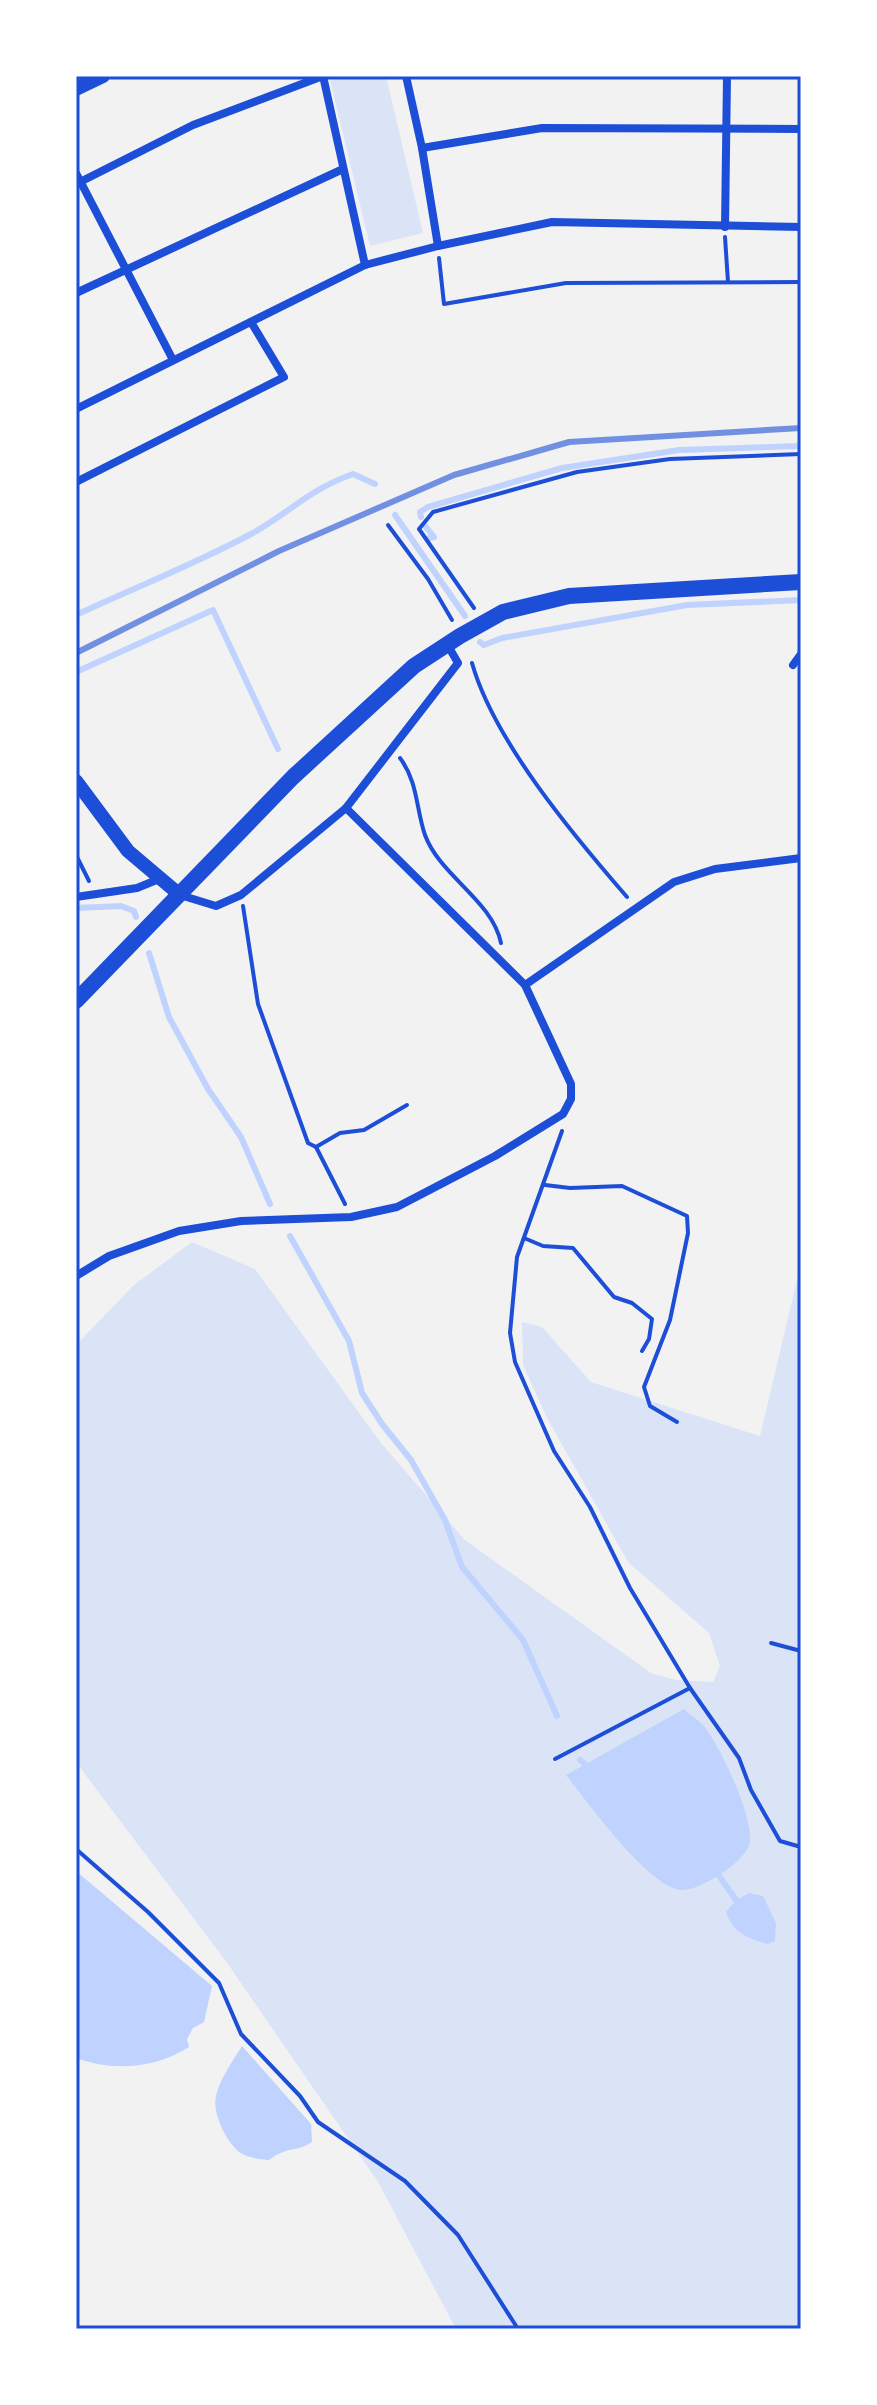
<svg xmlns="http://www.w3.org/2000/svg" width="877" height="2405" font-family="Helvetica,sans-serif">
	<rect width="100%" height="100%" fill="#f2f2f2"/>
	<g fill="#dbe4f7">
		<path d="M 329,76 L 386,76 L 423,233 L 370,246 Z"/>
		<path d="M 192,1242 L 255,1269 L 381,1443 L 465,1540 L 651,1673 L 676,1680 L 713,1682 L 720,1666 L 709,1633 L 628,1562 L 547,1418 L 523,1365 L 522,1322 L 542,1327 L 591,1382 L 760,1436 L 801,1263 L 801,2329 L 456,2329 L 378,2182 L 225,1960 L 84,1773 L 76,1759 L 76,1345 L 134,1285 Z"/>
	</g>
	<g fill="#bfd3fe">
		<path d="M 684,1709 C 690,1715 697,1719 703,1725 C 718,1741 760,1828 748,1848 C 741,1860 727,1870 716,1877 C 705,1883 689,1893 676,1889 C 642,1878 589,1804 566,1775 Z"/>
		<path d="M 76,1871 L 212,1986 L 204,2022 L 193,2028 L 187,2039 L 189,2047 C 156,2068 114,2072 76,2058 Z"/>
		<path d="M 749,1893 L 763,1896 L 776,1923 L 775,1941 L 768,1944 C 748,1939 733,1933 726,1912 L 736,1900 Z"/>
		<path d="M 242,2046 L 311,2124 L 312,2142 C 296,2153 289,2145 269,2160 C 260,2159 247,2158 239,2152 C 226,2141 212,2113 216,2096 C 220,2078 233,2061 242,2046 Z"/>
	</g>
	<g fill="none" stroke-linecap="round" stroke-linejoin="round">
		<g stroke="#bfd3fe" stroke-width="6">
			<path d="M 395,515 L 465,616"/>
			<path d="M 421,517 L 420,512 L 428,507 L 562,468 L 679,450 L 801,446"/>
			<path d="M 426,527 L 434,537 L 429,538"/>
			<path d="M 76,615 C 134,588 195,564 251,534 C 289,513 310,489 353,474 L 375,484"/>
			<path d="M 480,642 L 484,645 L 502,638 L 687,605 L 801,600"/>
			<path d="M 76,672 L 213,610 L 278,749"/>
			<path d="M 76,908 L 121,906 L 134,911 L 136,917"/>
			<path d="M 149,953 L 169,1017 L 208,1089 L 241,1137 L 270,1204"/>
			<path d="M 290,1236 L 349,1341 L 362,1393 L 382,1424 L 411,1460 L 445,1520 L 462,1567 L 523,1640 L 557,1716"/>
			<path d="M 580,1760 L 590,1768"/>
			<path d="M 715,1870 L 736,1900"/>
		</g>
		<g stroke="#1d4ed8" stroke-width="4">
			<path d="M 725,237 L 728,282"/>
			<path d="M 439,258 L 444,304 L 566,283 L 801,282"/>
			<path d="M 388,525 L 428,579 L 452,620"/>
			<path d="M 474,608 L 419,529 L 433,512 L 577,472 L 670,459 L 801,454"/>
			<path d="M 472,663 C 494,741 574,836 627,897"/>
			<path d="M 400,758 C 418,782 416,809 425,835 C 440,876 492,900 501,943"/>
			<path d="M 76,855 L 89,881"/>
			<path d="M 243,906 L 258,1004 L 308,1143 L 316,1147 L 345,1204"/>
			<path d="M 562,1131 L 517,1257 L 510,1333 L 515,1362 L 554,1451 L 590,1507 L 630,1588 L 690,1688 L 739,1758 L 751,1790 L 780,1841 L 801,1847"/>
			<path d="M 316,1147 L 340,1133 L 364,1130 L 407,1105"/>
			<path d="M 545,1185 L 570,1188 L 622,1186 L 687,1216 L 688,1233 L 670,1320 L 644,1387 L 650,1406 L 677,1422"/>
			<path d="M 524,1238 L 543,1246 L 573,1248 L 614,1297 L 632,1303 L 652,1319 L 649,1339 L 642,1351"/>
			<path d="M 771,1643 L 801,1651"/>
			<path d="M 555,1759 L 690,1688"/>
			<path d="M 76,1849 L 148,1912 L 219,1983 L 241,2034 L 300,2096 L 318,2122 L 405,2181 L 458,2235 L 518,2329"/>
		</g>
		<g stroke="#1d4ed8" stroke-width="8">
			<path d="M 323,76 L 365,265"/>
			<path d="M 406,76 L 422,148 L 438,246"/>
			<path d="M 422,148 L 542,128 L 801,129"/>
			<path d="M 76,173 L 173,360"/>
			<path d="M 76,184 L 193,125 L 323,76"/>
			<path d="M 725,227 L 727,76"/>
			<path d="M 76,293 L 343,169"/>
			<path d="M 76,409 L 365,265 L 438,246 L 552,222 L 801,227"/>
			<path d="M 76,482 L 284,377 L 251,322"/>
			<path d="M 793,665 L 801,654"/>
			<path d="M 346,808 L 458,663 L 447,644"/>
			<path d="M 76,897 L 137,888 L 159,879"/>
			<path d="M 525,985 L 674,882 L 715,869 L 801,858"/>
			<path d="M 76,1276 L 109,1256 L 179,1231 L 241,1221 L 351,1217 L 397,1207 L 495,1156 L 563,1114 L 571,1099 L 571,1084 L 525,985 L 346,808 L 241,895 L 216,906 L 180,895"/>
		</g>
		<g stroke="#1d4ed8" stroke-width="14">
			<path d="M 76,89 L 103,76"/>
			<path d="M 76,781 L 128,851 L 180,895"/>
		</g>
		<path stroke="#1d4ed8" stroke-width="16" d="M 76,1001 L 293,777 L 414,666 L 460,636 L 503,612 L 569,596 L 801,582"/>
		<path stroke="#7290e2" stroke-width="6" d="M 76,653 L 279,551 L 454,475 L 569,442 L 801,428"/>
	</g>
	<rect width="877" height="2405" fill="none" stroke="#ffffff" stroke-width="156"/>
	<rect x="78" y="78" width="721" height="2249" fill="none" stroke="#1d4ed8" stroke-width="3"/>
</svg>
